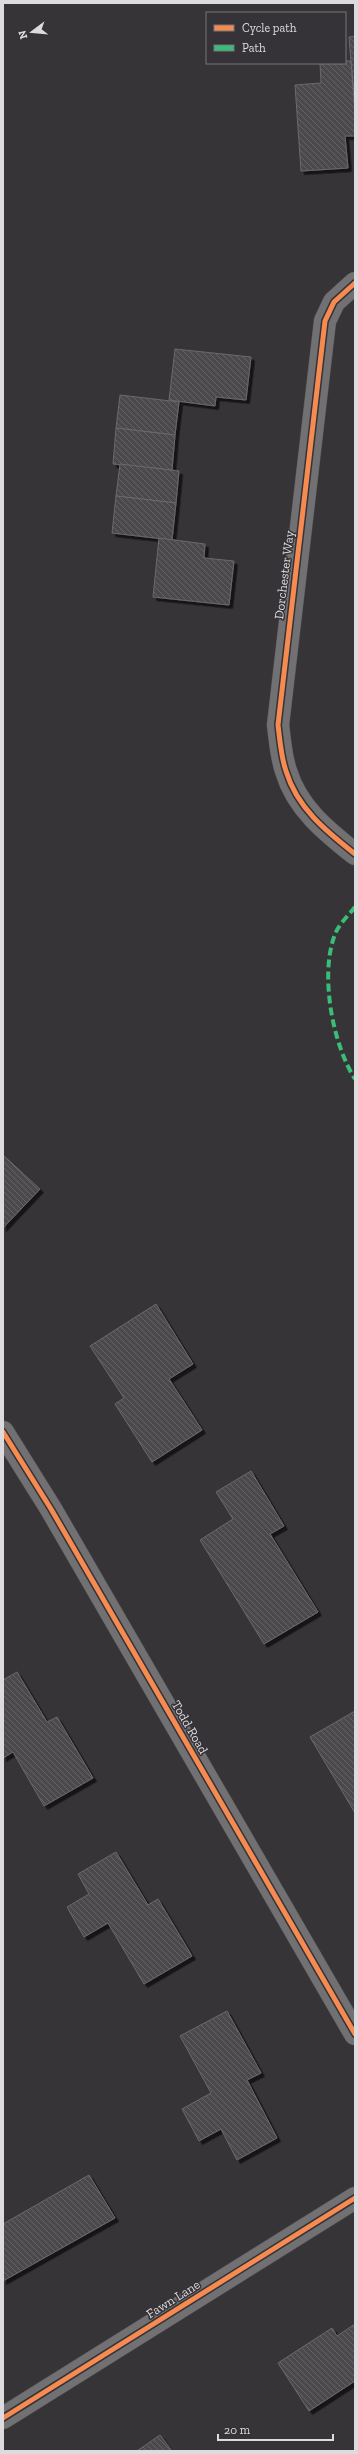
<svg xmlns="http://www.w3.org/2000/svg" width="358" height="2454" font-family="'Zilla Slab',serif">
	<defs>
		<pattern id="building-back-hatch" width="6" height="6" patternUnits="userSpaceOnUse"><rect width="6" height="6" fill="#4b4a4c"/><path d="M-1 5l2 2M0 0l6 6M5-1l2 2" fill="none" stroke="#646465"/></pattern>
		<filter id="shadow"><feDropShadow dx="3.5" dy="3.5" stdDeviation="0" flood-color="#0009"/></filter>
	</defs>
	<rect width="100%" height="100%" fill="#363437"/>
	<g fill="url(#building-back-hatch)" stroke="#6a696c" filter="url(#shadow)">
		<path d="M 355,36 L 355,99 L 354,99 L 349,37 Z"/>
		<path d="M 345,61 L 351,61 L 355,113 L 355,136 L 345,136 L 348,168 L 301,171 L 295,85 L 321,83 L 320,63 Z"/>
		<path d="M 175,349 L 251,357 L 246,400 L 216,397 L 215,406 L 169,400 Z"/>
		<path d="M 120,395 L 179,402 L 175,435 L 116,428 Z"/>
		<path d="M 116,428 L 175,435 L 172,470 L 113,464 Z"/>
		<path d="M 120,464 L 179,471 L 176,503 L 116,496 Z"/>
		<path d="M 116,496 L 176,503 L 172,540 L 112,533 Z"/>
		<path d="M 159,538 L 205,544 L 204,558 L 234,561 L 229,605 L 153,597 Z"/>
		<path d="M 3,1155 L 40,1189 L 3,1228 Z"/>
		<path d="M 156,1304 L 193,1364 L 169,1379 L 202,1430 L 152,1462 L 115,1404 L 124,1398 L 90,1346 Z"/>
		<path d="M 251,1471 L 284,1526 L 270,1534 L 318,1612 L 264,1644 L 200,1540 L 233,1519 L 216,1492 Z"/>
		<path d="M 17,1672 L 47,1722 L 57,1717 L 93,1778 L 44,1806 L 13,1752 L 3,1758 L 3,1680 Z"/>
		<path d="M 355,1711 L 355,1813 L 310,1737 Z"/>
		<path d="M 116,1852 L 148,1905 L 158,1899 L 192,1956 L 144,1984 L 108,1923 L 84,1937 L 67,1907 L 89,1894 L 78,1874 Z"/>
		<path d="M 227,2011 L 261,2073 L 247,2080 L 277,2138 L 237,2160 L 221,2129 L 199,2141 L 182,2109 L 211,2093 L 180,2036 Z"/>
		<path d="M 89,2175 L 115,2218 L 3,2281 L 3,2224 Z"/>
		<path d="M 355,2324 L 355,2381 L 309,2411 L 278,2363 L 332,2328 L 337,2336 Z"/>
		<path d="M 160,2435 L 172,2451 L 137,2451 Z"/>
	</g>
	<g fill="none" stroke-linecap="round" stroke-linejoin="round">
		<g stroke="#535254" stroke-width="23">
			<g id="street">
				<path d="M 355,283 L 334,302 L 325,321 L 278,725 C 280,740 281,757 286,771 C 297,808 326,831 355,854"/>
				<path d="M 3,1432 L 51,1509 L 355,2034"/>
				<path d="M 3,2418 L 355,2198"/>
			</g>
		</g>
		<use href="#street" stroke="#717072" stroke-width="22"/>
		<path stroke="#3abd76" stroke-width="4" stroke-dasharray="8 4" stroke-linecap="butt" d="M 355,907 C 348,916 337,926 334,937 C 320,977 333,1045 355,1079"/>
		<g stroke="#363338" stroke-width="8">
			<g id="cycleway">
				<path d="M 355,283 L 334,302 L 325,321 L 278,725 C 280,740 281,757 286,771 C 297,808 326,831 355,854"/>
				<path d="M 3,1432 L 51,1509 L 355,2034"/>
				<path d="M 3,2418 L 355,2198"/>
			</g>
		</g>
		<use href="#cycleway" stroke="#f68b52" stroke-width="5"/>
	</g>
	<g text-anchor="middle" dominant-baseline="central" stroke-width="3" stroke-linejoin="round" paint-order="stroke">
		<g font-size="13" fill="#dddbde" stroke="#363338">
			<text transform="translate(284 575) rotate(-83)">Dorchester Way</text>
			<text transform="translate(190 1727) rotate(60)">Todd Road</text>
			<text transform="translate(173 2299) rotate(-32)">Fawn Lane</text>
		</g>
	</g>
	<rect width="358" height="2454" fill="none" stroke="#dddbde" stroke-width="8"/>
	<rect x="206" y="12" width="140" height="52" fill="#363338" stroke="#79767a"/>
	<rect x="214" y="25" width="20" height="6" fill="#f68b52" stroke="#79767a"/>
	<text x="242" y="32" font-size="12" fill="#dddbde">Cycle path</text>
	<rect x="214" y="45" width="20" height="6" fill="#3abd76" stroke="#79767a"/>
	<text x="242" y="52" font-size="12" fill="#dddbde">Path</text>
	<g transform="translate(32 32) rotate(254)" stroke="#363338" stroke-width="3" paint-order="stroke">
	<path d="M0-3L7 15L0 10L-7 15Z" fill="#dddbde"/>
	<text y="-6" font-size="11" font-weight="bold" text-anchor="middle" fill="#dddbde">N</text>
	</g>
	<path d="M218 2434v6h115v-6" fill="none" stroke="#dddbde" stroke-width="2"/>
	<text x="224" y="2434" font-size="12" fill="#dddbde" stroke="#363338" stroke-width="3" paint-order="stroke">20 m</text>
</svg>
